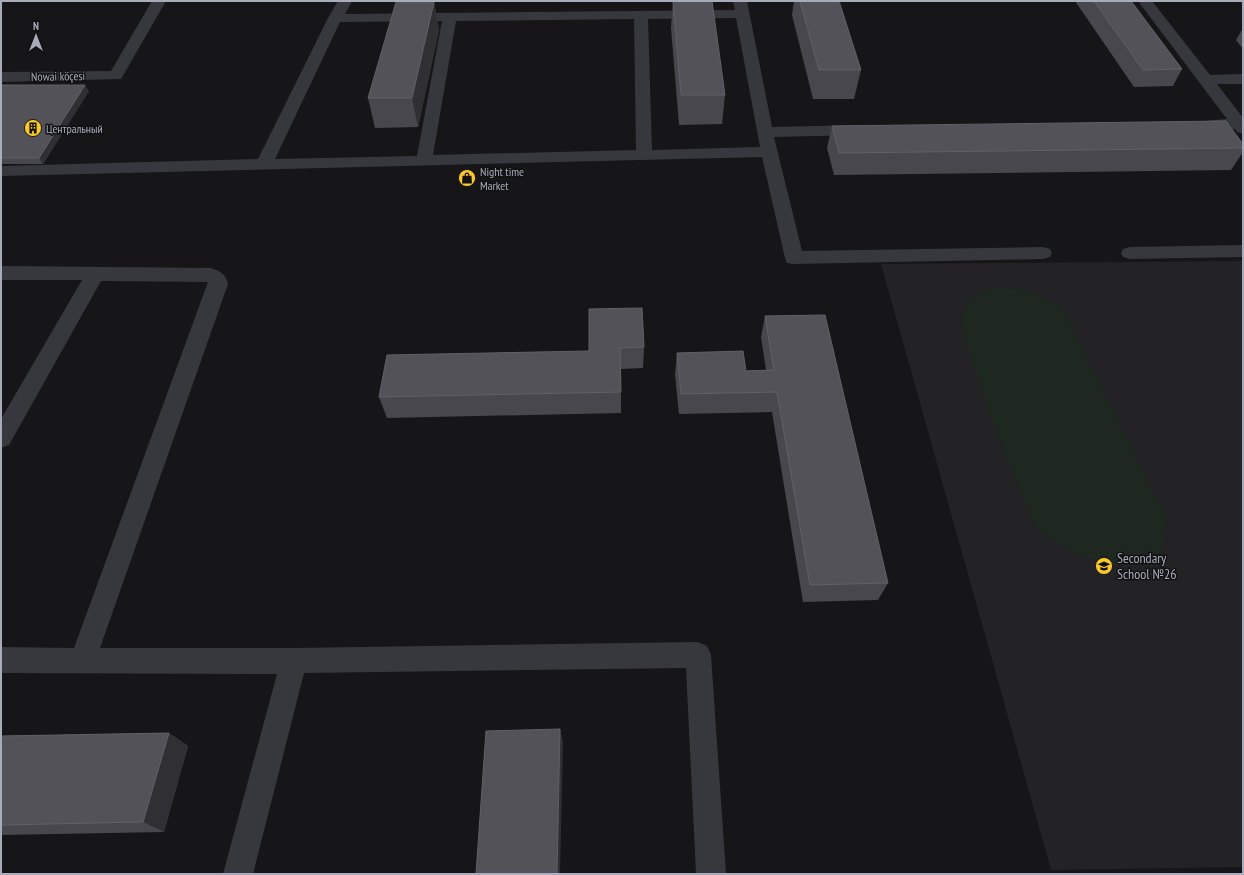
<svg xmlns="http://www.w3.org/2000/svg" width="1244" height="875" font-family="'PT Sans Narrow',sans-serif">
	<rect width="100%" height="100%" fill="#161618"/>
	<path fill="#232225" d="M 1243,261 L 1243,867 L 1051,870 L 881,264 Z"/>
	<path fill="#1e2720" d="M 992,287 L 1024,289 L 1062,307 L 1167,519 L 1162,553 L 1127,568 L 1079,556 L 1035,529 L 989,412 L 960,321 L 968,299 Z"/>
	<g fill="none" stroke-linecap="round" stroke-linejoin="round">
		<g fill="#37373e" fill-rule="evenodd">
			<path d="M 152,1 L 166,1 L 121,79 L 1,82 L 1,72 L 111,71 Z"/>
			<path d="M 338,1 L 352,1 L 345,14 L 735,10 L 733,1 L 747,1 L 772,127 L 860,125 L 866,127 L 868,130 L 866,133 L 860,135 L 774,137 L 802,251 L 1043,247 L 1050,249 L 1052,253 L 1050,257 L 1043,259 L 794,264 L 787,263 L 785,258 L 762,157 L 1,176 L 1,166 L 258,159 L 328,18 ZM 736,18 L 760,147 L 652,150 L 648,19 ZM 634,19 L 636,150 L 433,155 L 456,21 ZM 442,21 L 417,156 L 275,159 L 340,22 Z"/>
			<path d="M 1138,1 L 1152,1 L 1210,75 L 1243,74 L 1243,84 L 1217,84 L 1243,118 L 1243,134 L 1237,132 L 1235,129 L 1193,128 L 1191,125 L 1193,122 L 1227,119 Z"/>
			<path d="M 1243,245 L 1243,257 L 1130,259 L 1123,257 L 1121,253 L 1123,249 L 1130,247 Z"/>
			<path d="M 1,266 L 211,268 C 220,271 226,274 228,284 L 100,648 L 294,648 L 698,642 L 707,646 L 711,655 L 726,874 L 696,874 L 686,668 L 304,673 L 253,874 L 223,874 L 277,674 L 1,673 L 1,647 L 74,648 L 208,282 L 101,281 L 9,445 L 1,448 L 1,419 L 82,280 L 1,280 Z"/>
		</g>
	</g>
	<g fill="#48474d">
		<path d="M 413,1 L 549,1 L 434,2 L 439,30 L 418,127 L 375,128 L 368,98 Z"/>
		<path d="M 673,1 L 725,95 L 722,124 L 679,125 L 671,28 Z"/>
		<path d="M 794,1 L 839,1 L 861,70 L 854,99 L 813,99 L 792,15 Z"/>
		<path d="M 1075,1 L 1131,1 L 1182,69 L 1173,86 L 1134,87 Z"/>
		<path d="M 1243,28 L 1243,49 L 1236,40 Z"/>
		<path d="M 1,85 L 89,91 L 43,164 L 1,164 Z"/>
		<path d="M 832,126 L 1243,144 L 1243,152 L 1231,170 L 834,175 L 827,148 Z"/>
		<path d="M 642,308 L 644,347 L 643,368 L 621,369 L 621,413 L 387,418 L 379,397 L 589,351 Z"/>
		<path d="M 765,316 L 888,583 L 878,600 L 803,602 L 772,412 L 679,414 L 675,374 L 677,353 L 746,371 L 766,370 L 761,337 Z"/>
		<path d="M 169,733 L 188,746 L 164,832 L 1,835 L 1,736 Z"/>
	</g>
	<g fill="#302f33">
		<path d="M 434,2 L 439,30 L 418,127 L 412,98 Z"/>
		<path d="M 85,85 L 89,91 L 43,164 L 39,158 Z"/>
		<path d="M 560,729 L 563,742 L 560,874 L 557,874 Z"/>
		<path d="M 169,733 L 188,746 L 164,832 L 143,822 Z"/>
	</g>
	<g fill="#535259" stroke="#606068">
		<path d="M 673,1 L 712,1 L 725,95 L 681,95 Z"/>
		<path d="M 800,1 L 839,1 L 861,70 L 819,70 Z"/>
		<path d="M 1094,1 L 1131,1 L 1182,69 L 1143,70 Z"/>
		<path d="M 396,2 L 434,2 L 412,98 L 368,98 Z"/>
		<path d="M 1,85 L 85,85 L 39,158 L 1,158 Z"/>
		<path d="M 1226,121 L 1243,144 L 1243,148 L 839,153 L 832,126 Z"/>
		<path d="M 642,308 L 644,347 L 620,348 L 621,392 L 379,397 L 387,355 L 589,351 L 589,309 Z"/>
		<path d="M 825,315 L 888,583 L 810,585 L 777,392 L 681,394 L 677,353 L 743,351 L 746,371 L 774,370 L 765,316 Z"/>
		<path d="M 560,729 L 557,874 L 476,874 L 486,731 Z"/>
		<path d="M 169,733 L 143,822 L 1,825 L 1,736 Z"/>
	</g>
	<defs>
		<g id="building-disc" transform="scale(0.9)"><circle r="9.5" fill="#fbc92b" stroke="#111113"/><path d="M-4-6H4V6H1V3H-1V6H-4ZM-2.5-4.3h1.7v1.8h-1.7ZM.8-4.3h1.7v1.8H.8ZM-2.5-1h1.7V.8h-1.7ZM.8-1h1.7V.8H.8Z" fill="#111"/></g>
		<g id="shop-disc" transform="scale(0.9)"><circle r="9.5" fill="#fbc92b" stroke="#111113"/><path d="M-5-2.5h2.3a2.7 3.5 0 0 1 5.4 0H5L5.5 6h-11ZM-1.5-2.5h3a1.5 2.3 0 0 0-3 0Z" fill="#111"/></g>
		<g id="school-disc" transform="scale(0.9)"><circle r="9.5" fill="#fbc92b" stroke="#111113"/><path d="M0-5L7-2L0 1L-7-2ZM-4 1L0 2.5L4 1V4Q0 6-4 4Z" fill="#111"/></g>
	</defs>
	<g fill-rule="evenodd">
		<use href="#building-disc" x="33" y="128"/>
		<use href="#shop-disc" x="467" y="178"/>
		<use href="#school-disc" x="1104" y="566"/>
	</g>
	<g text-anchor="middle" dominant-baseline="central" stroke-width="3" stroke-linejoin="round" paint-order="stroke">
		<g font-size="12" fill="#a8abb9" stroke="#111113">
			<text transform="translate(58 76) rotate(-1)">Nowai köçesi</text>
		</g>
		<g font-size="12" fill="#a8abb9" stroke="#111113" text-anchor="start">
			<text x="46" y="128">Центральный</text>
			<text x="480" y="171">Night time<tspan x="480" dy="14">Market</tspan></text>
		</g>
		<g font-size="14" fill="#a8abb9" stroke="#111113" text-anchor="start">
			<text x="1117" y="558">Secondary<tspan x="1117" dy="16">School №26</tspan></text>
		</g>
	</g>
	<rect width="1244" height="875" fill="none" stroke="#a8abb9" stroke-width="4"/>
	<g transform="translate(36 36)" stroke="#111113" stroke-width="3" paint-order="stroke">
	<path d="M0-3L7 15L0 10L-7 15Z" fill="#a8abb9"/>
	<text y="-6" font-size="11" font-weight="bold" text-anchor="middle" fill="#a8abb9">N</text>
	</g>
</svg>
